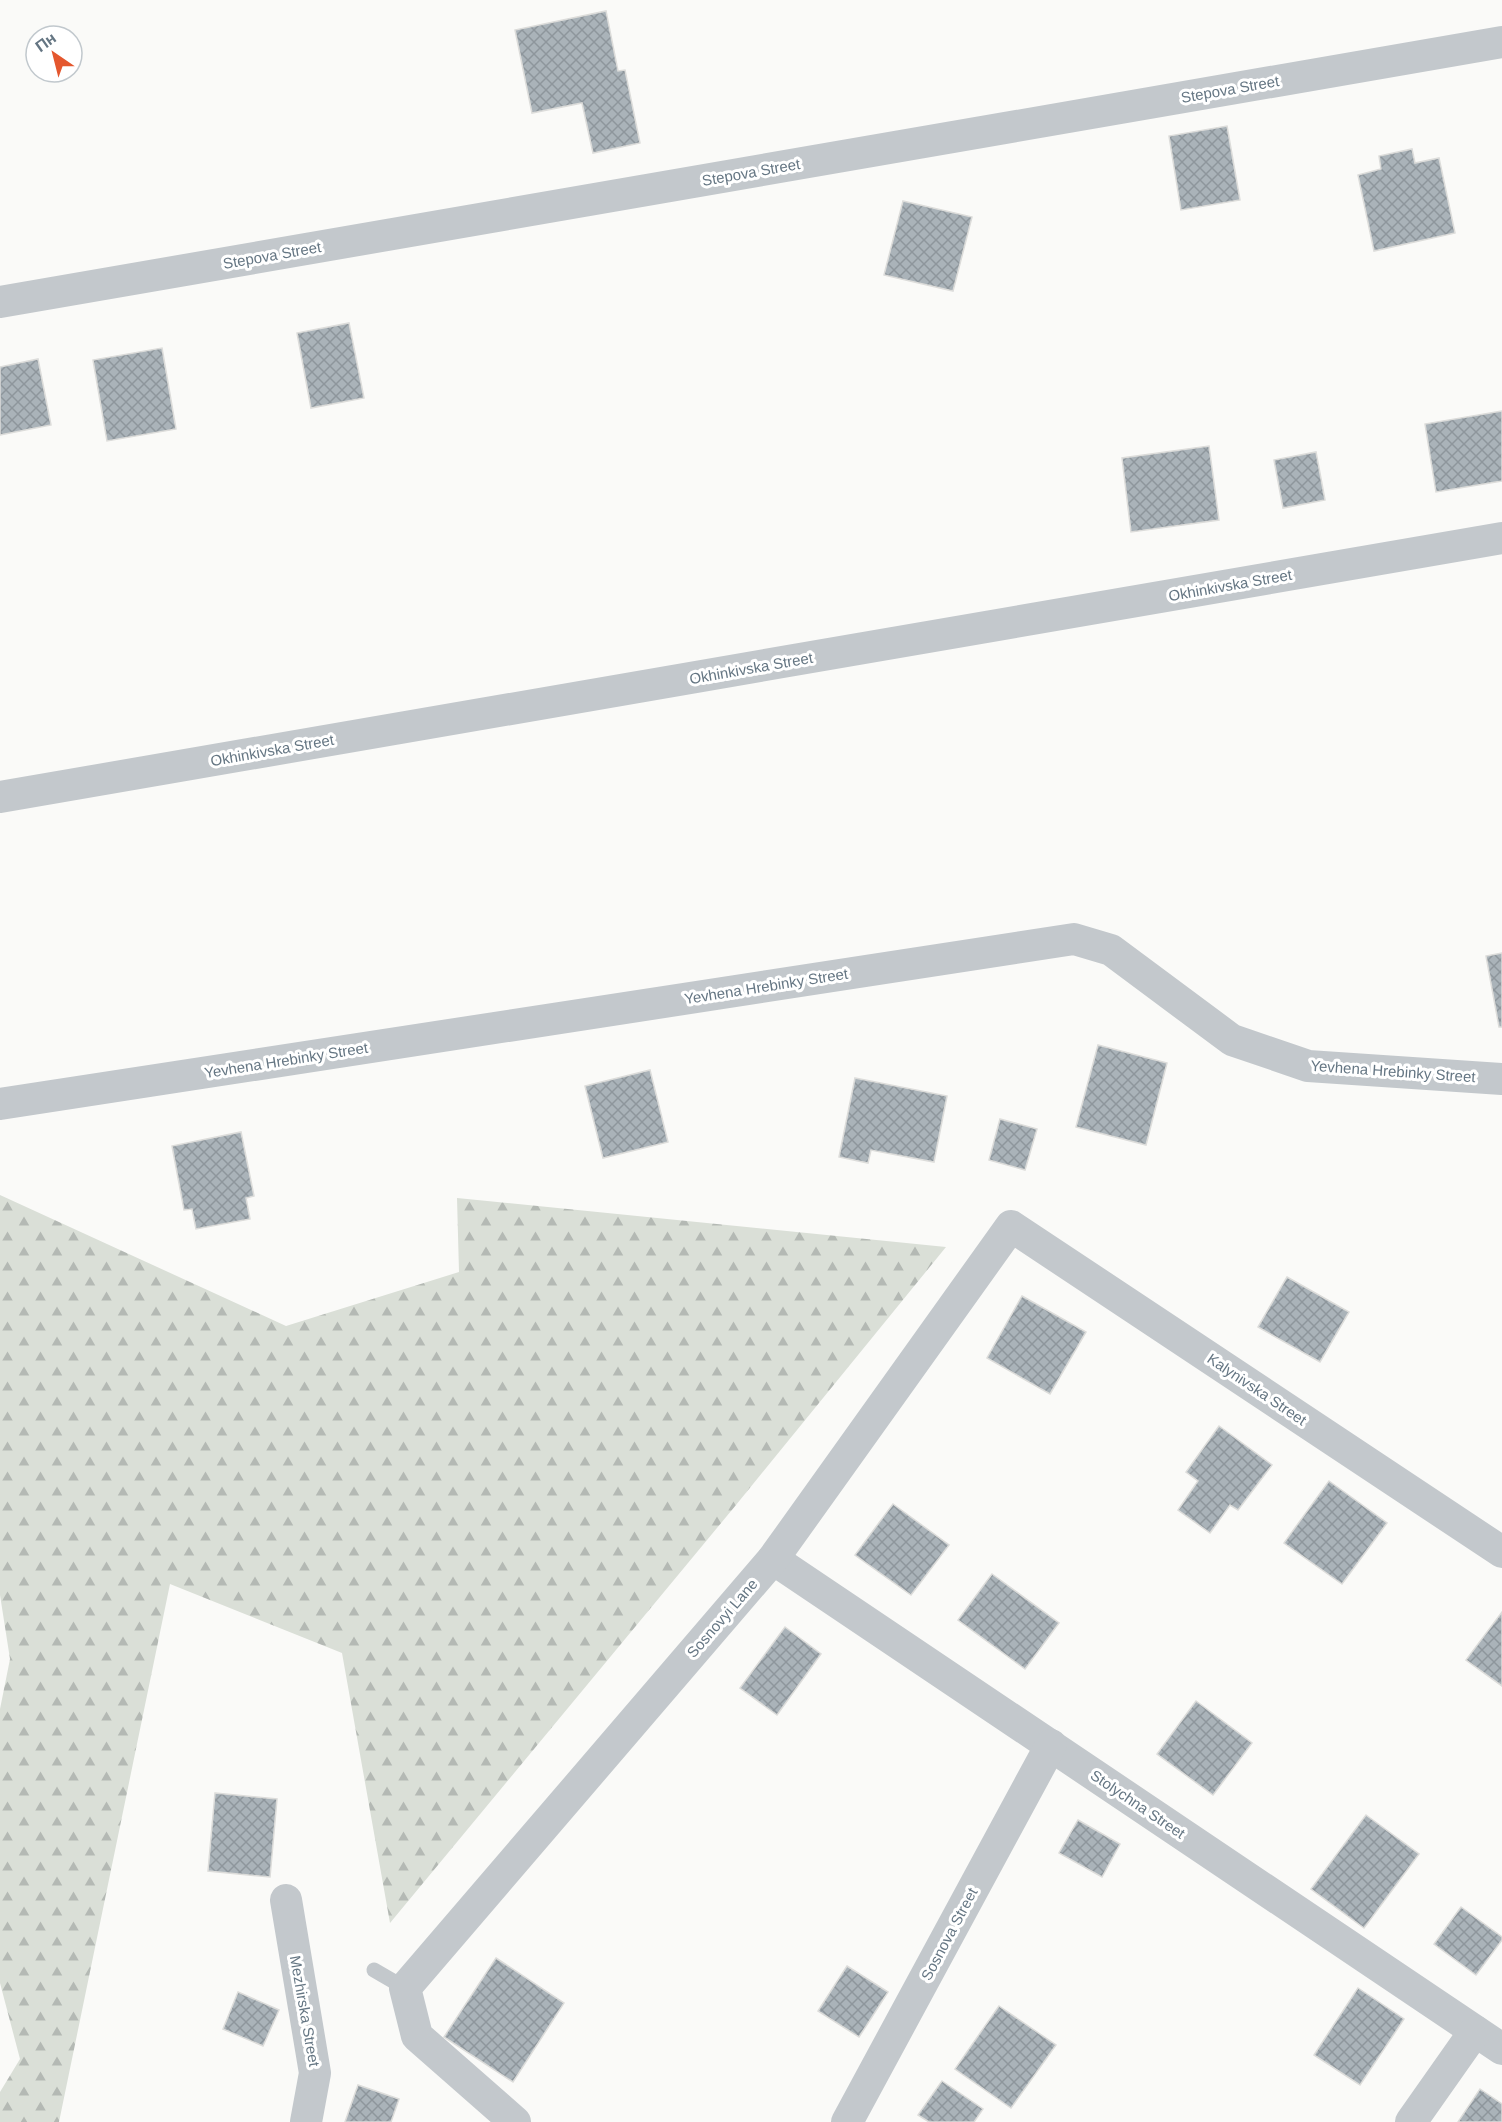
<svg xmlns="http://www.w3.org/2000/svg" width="1502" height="2122" font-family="Arial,sans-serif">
	<defs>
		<pattern id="forest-firs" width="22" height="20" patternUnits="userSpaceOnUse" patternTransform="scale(1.5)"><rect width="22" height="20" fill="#dadfd7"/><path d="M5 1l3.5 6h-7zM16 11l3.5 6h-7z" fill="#b4b9b4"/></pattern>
		<pattern id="building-cross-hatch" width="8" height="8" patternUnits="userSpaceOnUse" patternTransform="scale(1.5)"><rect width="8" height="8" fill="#aab3b9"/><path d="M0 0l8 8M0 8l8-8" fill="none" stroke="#8e969c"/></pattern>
	</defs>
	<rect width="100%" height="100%" fill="#fafaf8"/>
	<path fill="url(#forest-firs)" d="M 0,1195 L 286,1326 L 459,1272 L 457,1198 L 946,1247 L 736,1505 L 390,1923 L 342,1653 L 170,1584 L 59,2122 L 0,2122 L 0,2092 L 20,2059 L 0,1983 L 0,1709 L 10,1659 L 0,1595 Z"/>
	<g fill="url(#building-cross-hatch)" stroke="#dcdcda" stroke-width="1.5">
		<path d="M 606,11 L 618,71 L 625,70 L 640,143 L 593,153 L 582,103 L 532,113 L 515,30 Z"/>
		<path d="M 1227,126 L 1240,200 L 1181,210 L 1169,136 Z"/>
		<path d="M 1412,149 L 1415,163 L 1439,158 L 1455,233 L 1374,251 L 1358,175 L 1381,169 L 1379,156 Z"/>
		<path d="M 903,201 L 972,217 L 953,291 L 884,275 Z"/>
		<path d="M 349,323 L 364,398 L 311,408 L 297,333 Z"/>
		<path d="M 162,348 L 176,429 L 107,441 L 93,360 Z"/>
		<path d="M 38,359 L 51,425 L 0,435 L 0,367 Z"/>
		<path d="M 1502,411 L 1502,481 L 1436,492 L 1425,424 Z"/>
		<path d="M 1209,446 L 1219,520 L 1131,532 L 1122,458 Z"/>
		<path d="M 1316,452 L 1325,500 L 1283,508 L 1274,460 Z"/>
		<path d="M 1502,953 L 1502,1027 L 1499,1027 L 1486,956 Z"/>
		<path d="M 1098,1045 L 1167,1063 L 1146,1145 L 1076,1127 Z"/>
		<path d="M 650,1070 L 668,1142 L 603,1158 L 585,1086 Z"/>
		<path d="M 855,1078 L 947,1096 L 934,1162 L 871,1150 L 868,1163 L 839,1157 Z"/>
		<path d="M 1000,1119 L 1037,1129 L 1025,1170 L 989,1160 Z"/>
		<path d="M 241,1132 L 254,1196 L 246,1198 L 250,1219 L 196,1229 L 192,1209 L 184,1210 L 172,1146 Z"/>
		<path d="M 1287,1277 L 1349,1312 L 1320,1362 L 1258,1327 Z"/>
		<path d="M 1022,1296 L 1086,1332 L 1050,1394 L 987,1358 Z"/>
		<path d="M 1219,1426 L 1272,1465 L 1238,1510 L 1230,1505 L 1210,1533 L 1178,1510 L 1198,1481 L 1186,1472 Z"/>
		<path d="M 1329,1481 L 1387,1523 L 1342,1584 L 1284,1543 Z"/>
		<path d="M 893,1504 L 949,1545 L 911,1595 L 855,1555 Z"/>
		<path d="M 992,1574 L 1059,1623 L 1025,1669 L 958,1620 Z"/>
		<path d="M 1502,1612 L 1502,1686 L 1466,1660 Z"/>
		<path d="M 785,1627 L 821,1654 L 777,1715 L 740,1688 Z"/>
		<path d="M 1196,1701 L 1252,1743 L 1213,1795 L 1157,1754 Z"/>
		<path d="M 215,1793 L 277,1799 L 270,1877 L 208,1871 Z"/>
		<path d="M 1366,1815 L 1419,1854 L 1364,1928 L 1311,1889 Z"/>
		<path d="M 1078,1820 L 1120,1844 L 1102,1877 L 1059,1853 Z"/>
		<path d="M 1461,1907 L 1502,1937 L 1502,1940 L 1476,1975 L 1434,1944 Z"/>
		<path d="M 496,1958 L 564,2003 L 513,2082 L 444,2037 Z"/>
		<path d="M 847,1966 L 888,1992 L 859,2037 L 818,2011 Z"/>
		<path d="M 1358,1988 L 1404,2019 L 1360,2085 L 1314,2055 Z"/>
		<path d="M 238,1992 L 279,2010 L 263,2046 L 223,2029 Z"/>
		<path d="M 999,2006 L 1056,2045 L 1011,2108 L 955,2069 Z"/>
		<path d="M 942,2081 L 983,2109 L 974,2122 L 929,2122 L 918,2115 Z"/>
		<path d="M 358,2085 L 399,2099 L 391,2122 L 345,2122 Z"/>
		<path d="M 1480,2089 L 1502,2104 L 1502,2122 L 1458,2122 Z"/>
	</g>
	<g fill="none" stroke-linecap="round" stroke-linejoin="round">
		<path stroke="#c3c8cc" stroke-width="15" d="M 374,1970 L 405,1988"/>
		<g stroke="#c3c8cc" stroke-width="32">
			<path d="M 0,302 L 1502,42"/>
			<path d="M 0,797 L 1502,538"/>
			<path d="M 0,1104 L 1074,939 L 1111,950 L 1232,1040 L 1308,1066 L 1502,1079"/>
			<path d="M 773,1559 L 1502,2049"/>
			<path d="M 286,1900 L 315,2073 L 306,2122"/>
			<path d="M 515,2122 L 417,2036 L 405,1988 L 773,1559 L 1011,1226 L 1502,1552"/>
			<path d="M 847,2122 L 1051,1745"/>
			<path d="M 1411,2122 L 1475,2031"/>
		</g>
	</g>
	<g text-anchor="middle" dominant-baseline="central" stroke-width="6" stroke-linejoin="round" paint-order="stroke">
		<g font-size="15" fill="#657683" stroke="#fff">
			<text transform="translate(1230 89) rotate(-10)">Stepova Street</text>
			<text transform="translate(751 172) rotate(-10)">Stepova Street</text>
			<text transform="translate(272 255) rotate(-10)">Stepova Street</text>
			<text transform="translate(1230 585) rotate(-10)">Okhinkivska Street</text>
			<text transform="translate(751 668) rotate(-10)">Okhinkivska Street</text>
			<text transform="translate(272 750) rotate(-10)">Okhinkivska Street</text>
			<text transform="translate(766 986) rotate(-9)">Yevhena Hrebinky Street</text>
			<text transform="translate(286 1060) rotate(-9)">Yevhena Hrebinky Street</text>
			<text transform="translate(1393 1071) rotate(4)">Yevhena Hrebinky Street</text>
			<text transform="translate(1257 1389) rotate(34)">Kalynivska Street</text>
			<text transform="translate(722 1618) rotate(-49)">Sosnovyi Lane</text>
			<text transform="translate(1138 1804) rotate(34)">Stolychna Street</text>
			<text transform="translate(949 1934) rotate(-62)">Sosnova Street</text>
			<text transform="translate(305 2011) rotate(80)">Mezhirska Street</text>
		</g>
	</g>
	<g transform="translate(54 54) rotate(325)"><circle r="28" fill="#ffffff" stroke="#c1c8cd" stroke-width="1.5"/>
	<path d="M0-4.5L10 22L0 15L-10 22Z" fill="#e4572e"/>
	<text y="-9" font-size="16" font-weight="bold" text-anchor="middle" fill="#657683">Пн</text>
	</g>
</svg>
